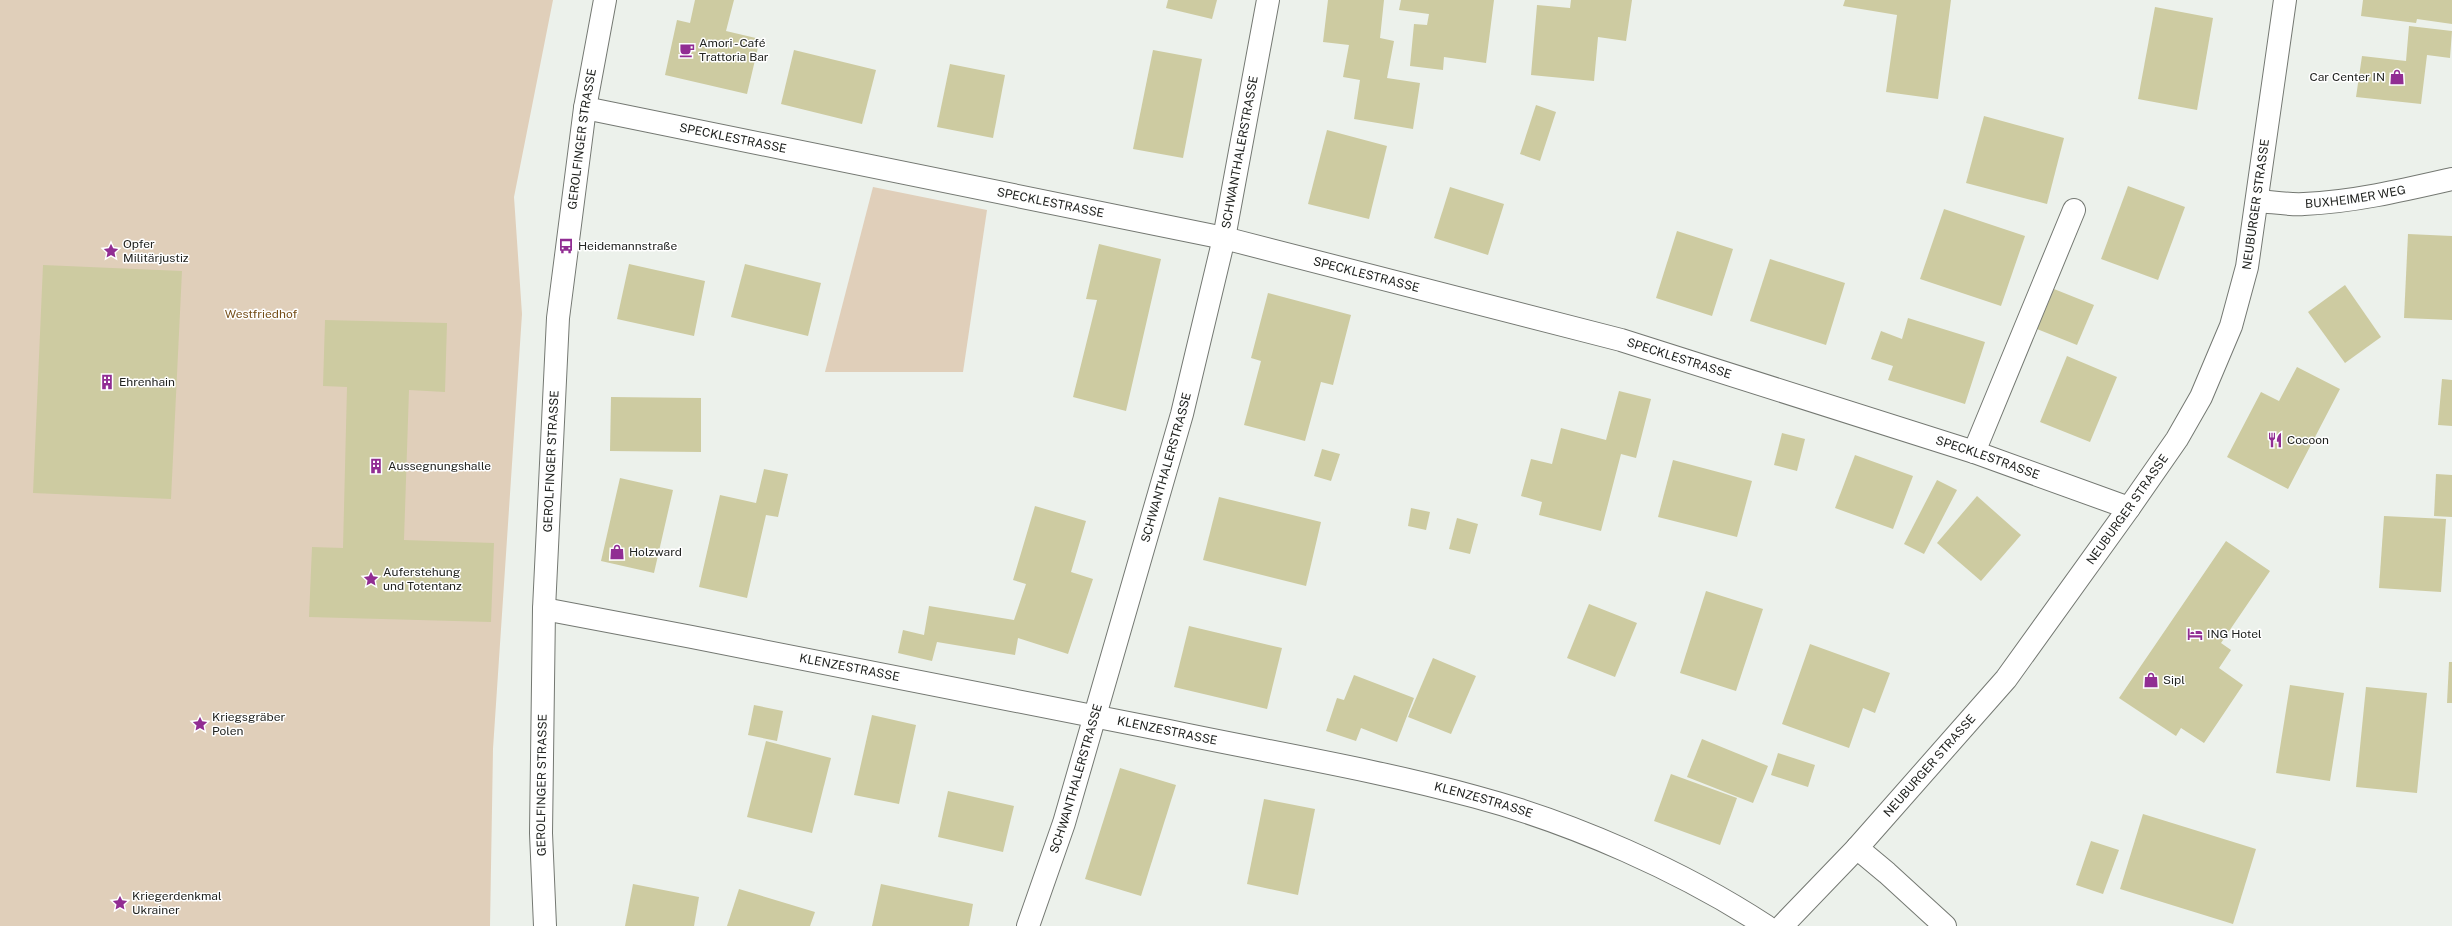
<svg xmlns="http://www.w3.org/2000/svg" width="2452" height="926" font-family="'Public Sans',sans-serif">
	<rect width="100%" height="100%" fill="#ecf1eb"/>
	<g fill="#e0cfba">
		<path d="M 0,0 L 553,0 L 514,197 L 522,314 L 493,749 L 490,926 L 0,926 Z"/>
		<path d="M 873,187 L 987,210 L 963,372 L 825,372 Z"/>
	</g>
	<g fill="#cdcba1">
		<path d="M 695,0 L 734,0 L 726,31 L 760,39 L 747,94 L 665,75 L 677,20 L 690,23 Z"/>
		<path d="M 1168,0 L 1217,0 L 1212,19 L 1166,8 Z"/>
		<path d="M 1328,0 L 1384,0 L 1380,38 L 1394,41 L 1387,78 L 1420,83 L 1413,129 L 1354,119 L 1360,80 L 1343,77 L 1349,45 L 1323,42 Z"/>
		<path d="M 1401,0 L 1494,0 L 1486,63 L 1444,57 L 1443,70 L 1410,66 L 1414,24 L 1427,25 L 1429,14 L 1399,10 Z"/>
		<path d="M 1571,0 L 1632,0 L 1626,41 L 1598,37 L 1594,81 L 1531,75 L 1537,5 L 1570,8 Z"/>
		<path d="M 1845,0 L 1951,0 L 1938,99 L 1886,92 L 1897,15 L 1843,6 Z"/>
		<path d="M 2363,0 L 2452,0 L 2452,24 L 2417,19 L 2416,23 L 2361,16 Z"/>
		<path d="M 2155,7 L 2213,18 L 2197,110 L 2138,99 Z"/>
		<path d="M 2409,26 L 2452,31 L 2450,58 L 2427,55 L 2421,104 L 2356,97 L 2362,56 L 2406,61 Z"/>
		<path d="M 794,50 L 876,70 L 862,124 L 781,104 Z"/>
		<path d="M 1153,50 L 1202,59 L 1183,158 L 1133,149 Z"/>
		<path d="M 950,64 L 1005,75 L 993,138 L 937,127 Z"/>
		<path d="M 1536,105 L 1556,112 L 1540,161 L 1520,154 Z"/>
		<path d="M 1984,116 L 2064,138 L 2047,204 L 1966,183 Z"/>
		<path d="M 1327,130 L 1387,146 L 1369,219 L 1308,204 Z"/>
		<path d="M 2128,186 L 2185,207 L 2158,280 L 2101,259 Z"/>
		<path d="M 1450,187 L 1504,204 L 1488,255 L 1434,238 Z"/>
		<path d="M 1944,209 L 2025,236 L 2001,306 L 1920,279 Z"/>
		<path d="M 1677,231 L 1733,249 L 1712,316 L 1656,298 Z"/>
		<path d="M 2408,234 L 2452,236 L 2452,320 L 2404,318 Z"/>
		<path d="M 1099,244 L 1161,259 L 1126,411 L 1073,397 L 1097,300 L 1086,299 Z"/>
		<path d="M 1770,259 L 1845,283 L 1826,345 L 1750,321 Z"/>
		<path d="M 629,264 L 705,281 L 694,336 L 617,319 Z"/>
		<path d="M 745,264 L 821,283 L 808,336 L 731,317 Z"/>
		<path d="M 43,265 L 182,271 L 171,499 L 33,493 Z"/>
		<path d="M 2345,285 L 2381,337 L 2345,363 L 2308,312 Z"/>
		<path d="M 2054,289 L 2094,305 L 2077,345 L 2037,329 Z"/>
		<path d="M 1268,293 L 1351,315 L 1333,385 L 1321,382 L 1305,441 L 1244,425 L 1261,361 L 1251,358 Z"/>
		<path d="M 1908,318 L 1985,342 L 1965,404 L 1888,380 L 1893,366 L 1871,359 L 1881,331 L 1902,339 Z"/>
		<path d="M 325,320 L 447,323 L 445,392 L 409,390 L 404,540 L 494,543 L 491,622 L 309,617 L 312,547 L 343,548 L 347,387 L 323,386 Z"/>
		<path d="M 2067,356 L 2117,377 L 2090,442 L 2040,422 Z"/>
		<path d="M 2297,367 L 2340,389 L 2288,489 L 2227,457 L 2261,392 L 2279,401 Z"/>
		<path d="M 2442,379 L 2452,380 L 2452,426 L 2438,425 Z"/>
		<path d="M 1619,391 L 1651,399 L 1636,458 L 1621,454 L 1601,531 L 1539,515 L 1542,502 L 1521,496 L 1531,459 L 1552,464 L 1561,428 L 1606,440 Z"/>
		<path d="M 611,397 L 701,398 L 701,452 L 610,451 Z"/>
		<path d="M 1782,433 L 1805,439 L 1797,471 L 1774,465 Z"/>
		<path d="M 1322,449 L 1340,454 L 1331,481 L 1314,476 Z"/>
		<path d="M 1855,455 L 1913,476 L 1893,529 L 1835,508 Z"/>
		<path d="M 1673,460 L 1752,481 L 1737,537 L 1658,517 Z"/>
		<path d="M 764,469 L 788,474 L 778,517 L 766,515 L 747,598 L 699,587 L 720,495 L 756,503 Z"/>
		<path d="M 2436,474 L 2452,475 L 2452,517 L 2434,516 Z"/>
		<path d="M 620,478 L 673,490 L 654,573 L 601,561 Z"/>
		<path d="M 1937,480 L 1957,490 L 1924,554 L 1904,544 Z"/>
		<path d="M 1977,496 L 2021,535 L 1981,581 L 1937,543 Z"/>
		<path d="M 1219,497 L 1321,522 L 1306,586 L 1203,560 Z"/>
		<path d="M 1035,506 L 1086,521 L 1071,572 L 1093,579 L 1068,654 L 1018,638 L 1015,655 L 937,642 L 932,661 L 898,653 L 903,630 L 924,635 L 929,606 L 1014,620 L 1026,584 L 1013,580 Z"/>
		<path d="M 1411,508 L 1430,512 L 1426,530 L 1408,526 Z"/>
		<path d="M 2384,516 L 2446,519 L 2441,592 L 2379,588 Z"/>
		<path d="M 1457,518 L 1478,524 L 1470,554 L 1449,549 Z"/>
		<path d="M 2226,541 L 2270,571 L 2221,643 L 2231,650 L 2219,668 L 2243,685 L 2204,743 L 2181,728 L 2176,736 L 2119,698 Z"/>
		<path d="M 1706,591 L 1763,609 L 1736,691 L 1680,673 Z"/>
		<path d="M 1589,604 L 1637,623 L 1615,677 L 1567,658 Z"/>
		<path d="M 1189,626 L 1282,648 L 1267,709 L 1174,687 Z"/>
		<path d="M 1810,644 L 1890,673 L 1875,713 L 1863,708 L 1849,748 L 1782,724 Z"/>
		<path d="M 1433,658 L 1476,676 L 1451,734 L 1408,717 Z"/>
		<path d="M 2449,662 L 2452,662 L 2452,703 L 2447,703 Z"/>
		<path d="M 1354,675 L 1414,698 L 1397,742 L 1361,728 L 1356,741 L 1326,731 L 1337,698 L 1344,700 Z"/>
		<path d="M 2290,685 L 2344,693 L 2330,781 L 2276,773 Z"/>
		<path d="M 2366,687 L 2427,693 L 2417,793 L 2356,787 Z"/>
		<path d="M 754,705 L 783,711 L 777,741 L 748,735 Z"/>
		<path d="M 872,715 L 916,725 L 899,804 L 854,795 Z"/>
		<path d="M 1702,739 L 1768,766 L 1753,803 L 1687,777 Z"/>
		<path d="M 766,741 L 831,758 L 812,833 L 747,817 Z"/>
		<path d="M 1778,753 L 1815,765 L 1808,787 L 1771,775 Z"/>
		<path d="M 1120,768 L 1176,785 L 1141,896 L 1085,879 Z"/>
		<path d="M 1671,774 L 1737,798 L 1720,845 L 1654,821 Z"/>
		<path d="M 948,791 L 1014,806 L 1003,852 L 938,837 Z"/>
		<path d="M 1264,799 L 1315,809 L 1298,895 L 1247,884 Z"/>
		<path d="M 2143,814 L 2256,849 L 2233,924 L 2120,889 Z"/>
		<path d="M 2091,841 L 2119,850 L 2103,894 L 2076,885 Z"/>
		<path d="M 633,884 L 699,897 L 694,926 L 625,926 Z"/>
		<path d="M 881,884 L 973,904 L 969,926 L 872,926 Z"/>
		<path d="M 739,889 L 815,912 L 810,926 L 727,926 Z"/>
	</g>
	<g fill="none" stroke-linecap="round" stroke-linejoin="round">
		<g stroke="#747872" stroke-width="24">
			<g id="lane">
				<path d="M 1974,452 L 2074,210"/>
				<path d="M 1857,848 L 1887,873 L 1945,926"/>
			</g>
		</g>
		<g stroke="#747872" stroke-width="24">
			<g id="street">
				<path id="s1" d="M 585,108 L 1224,238 L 1621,340 L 1974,452 L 2129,508"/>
				<path id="s2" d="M 2258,201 C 2273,202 2289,205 2304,204 C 2353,202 2404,190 2452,179"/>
				<path id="s3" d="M 544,609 C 751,648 958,688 1164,730 C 1268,752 1374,769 1476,797 C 1573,823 1682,871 1766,926"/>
				<path id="s4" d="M 1028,926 L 1064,823 L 1182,414 L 1224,238 L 1268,0"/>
			</g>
		</g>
		<g stroke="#747872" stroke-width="24">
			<g id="secondary">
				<path id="s5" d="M 545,926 L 541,833 L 544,609 L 558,318 L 585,108 L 605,0"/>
				<path id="s6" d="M 1782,926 L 1857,848 L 2006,679 L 2129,508 L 2177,439 L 2201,397 L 2231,326 L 2247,267 L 2285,0"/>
			</g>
		</g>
		<use href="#lane" stroke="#fff" stroke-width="22"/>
		<use href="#street" stroke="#fff" stroke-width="22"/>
		<use href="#secondary" stroke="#fff" stroke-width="22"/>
	</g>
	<defs>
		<g id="cafe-bare" transform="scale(1.2)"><path d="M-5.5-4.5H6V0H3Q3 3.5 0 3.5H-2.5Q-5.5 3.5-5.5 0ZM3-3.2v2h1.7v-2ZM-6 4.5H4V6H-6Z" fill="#912d93" stroke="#fff" stroke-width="2.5" paint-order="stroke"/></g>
		<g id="shop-bare" transform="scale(1.2)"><path d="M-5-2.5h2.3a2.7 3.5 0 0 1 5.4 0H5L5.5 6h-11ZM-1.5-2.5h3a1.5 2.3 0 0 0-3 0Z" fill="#912d93" stroke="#fff" stroke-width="2.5" paint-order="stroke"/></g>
		<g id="bus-bare" transform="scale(1.2)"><path d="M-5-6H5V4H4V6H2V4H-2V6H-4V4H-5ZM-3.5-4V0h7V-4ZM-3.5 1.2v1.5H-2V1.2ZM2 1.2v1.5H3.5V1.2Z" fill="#912d93" stroke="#fff" stroke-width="2.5" paint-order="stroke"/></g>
		<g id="sight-bare" transform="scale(1.2)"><path d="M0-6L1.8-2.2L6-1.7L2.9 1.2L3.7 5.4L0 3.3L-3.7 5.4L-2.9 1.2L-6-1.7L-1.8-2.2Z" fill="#912d93" stroke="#fff" stroke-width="2.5" paint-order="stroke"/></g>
		<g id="building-bare" transform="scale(1.2)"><path d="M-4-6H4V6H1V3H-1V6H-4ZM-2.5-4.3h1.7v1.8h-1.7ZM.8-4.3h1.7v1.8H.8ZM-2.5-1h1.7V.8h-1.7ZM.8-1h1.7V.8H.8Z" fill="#912d93" stroke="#fff" stroke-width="2.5" paint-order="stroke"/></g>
		<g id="restaurant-bare" transform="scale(1.2)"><path d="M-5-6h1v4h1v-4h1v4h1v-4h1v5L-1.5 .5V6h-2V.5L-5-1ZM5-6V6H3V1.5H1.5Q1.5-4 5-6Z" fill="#912d93" stroke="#fff" stroke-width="2.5" paint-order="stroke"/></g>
		<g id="hotel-bare" transform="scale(1.2)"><path d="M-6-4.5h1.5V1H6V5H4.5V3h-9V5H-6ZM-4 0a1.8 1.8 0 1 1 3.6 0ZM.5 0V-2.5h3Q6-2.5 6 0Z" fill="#912d93" stroke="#fff" stroke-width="2.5" paint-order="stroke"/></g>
	</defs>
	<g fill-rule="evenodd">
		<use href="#cafe-bare" x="687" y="50"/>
		<use href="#shop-bare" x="2397" y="77"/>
		<use href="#bus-bare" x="566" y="246"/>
		<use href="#sight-bare" x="111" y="251"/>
		<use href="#building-bare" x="107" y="382"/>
		<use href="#restaurant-bare" x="2275" y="440"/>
		<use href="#building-bare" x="376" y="466"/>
		<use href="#shop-bare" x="617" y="552"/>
		<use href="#sight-bare" x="371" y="579"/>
		<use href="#hotel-bare" x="2195" y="634"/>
		<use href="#shop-bare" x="2151" y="680"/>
		<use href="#sight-bare" x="200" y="724"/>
		<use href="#sight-bare" x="120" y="903"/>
	</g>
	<g text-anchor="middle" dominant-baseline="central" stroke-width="3" stroke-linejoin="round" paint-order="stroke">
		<g font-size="12" fill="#212320" stroke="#fff" text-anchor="start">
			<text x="699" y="43">Amori - Café<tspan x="699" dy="14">Trattoria Bar</tspan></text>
			<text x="2385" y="77" text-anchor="end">Car Center IN</text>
			<text x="123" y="244">Opfer<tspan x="123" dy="14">Militärjustiz</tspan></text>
			<text x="578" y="246">Heidemannstraße</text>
			<text x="119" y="382">Ehrenhain</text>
			<text x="2287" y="440">Cocoon</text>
			<text x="388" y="466">Aussegnungshalle</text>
			<text x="629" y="552">Holzward</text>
			<text x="383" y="572">Auferstehung<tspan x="383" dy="14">und Totentanz</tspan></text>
			<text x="2207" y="634">ING Hotel</text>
			<text x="2163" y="680">Sipl</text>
			<text x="212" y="717">Kriegsgräber<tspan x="212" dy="14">Polen</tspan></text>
			<text x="132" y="896">Kriegerdenkmal<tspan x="132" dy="14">Ukrainer</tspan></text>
		</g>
		<g font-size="12" fill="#212320" stroke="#fff">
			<text stroke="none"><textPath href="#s1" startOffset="151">SPECKLESTRASSE</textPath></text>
			<text stroke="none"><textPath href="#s5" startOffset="789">GEROLFINGER STRASSE</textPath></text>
			<text stroke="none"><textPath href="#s4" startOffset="803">SCHWANTHALERSTRASSE</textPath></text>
			<text stroke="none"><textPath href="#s2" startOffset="98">BUXHEIMER WEG</textPath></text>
			<text stroke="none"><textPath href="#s1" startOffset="475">SPECKLESTRASSE</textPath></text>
			<text stroke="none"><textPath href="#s6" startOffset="878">NEUBURGER STRASSE</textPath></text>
			<text stroke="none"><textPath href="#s1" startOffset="799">SPECKLESTRASSE</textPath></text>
			<text stroke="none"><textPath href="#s1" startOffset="1123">SPECKLESTRASSE</textPath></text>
			<text stroke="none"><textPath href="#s1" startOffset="1447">SPECKLESTRASSE</textPath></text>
			<text stroke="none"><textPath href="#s5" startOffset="465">GEROLFINGER STRASSE</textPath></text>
			<text stroke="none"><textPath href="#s4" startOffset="479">SCHWANTHALERSTRASSE</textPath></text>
			<text stroke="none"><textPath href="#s6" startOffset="542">NEUBURGER STRASSE</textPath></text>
			<text stroke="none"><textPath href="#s3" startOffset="311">KLENZESTRASSE</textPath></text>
			<text stroke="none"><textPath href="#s3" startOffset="635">KLENZESTRASSE</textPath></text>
			<text stroke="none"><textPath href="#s6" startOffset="218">NEUBURGER STRASSE</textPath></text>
			<text stroke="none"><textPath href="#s4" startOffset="155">SCHWANTHALERSTRASSE</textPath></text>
			<text stroke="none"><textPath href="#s5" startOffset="141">GEROLFINGER STRASSE</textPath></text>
			<text stroke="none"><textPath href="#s3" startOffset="959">KLENZESTRASSE</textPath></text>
		</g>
		<g font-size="12" fill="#754e18" stroke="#fff">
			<text x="261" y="314">Westfriedhof</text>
		</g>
	</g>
</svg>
